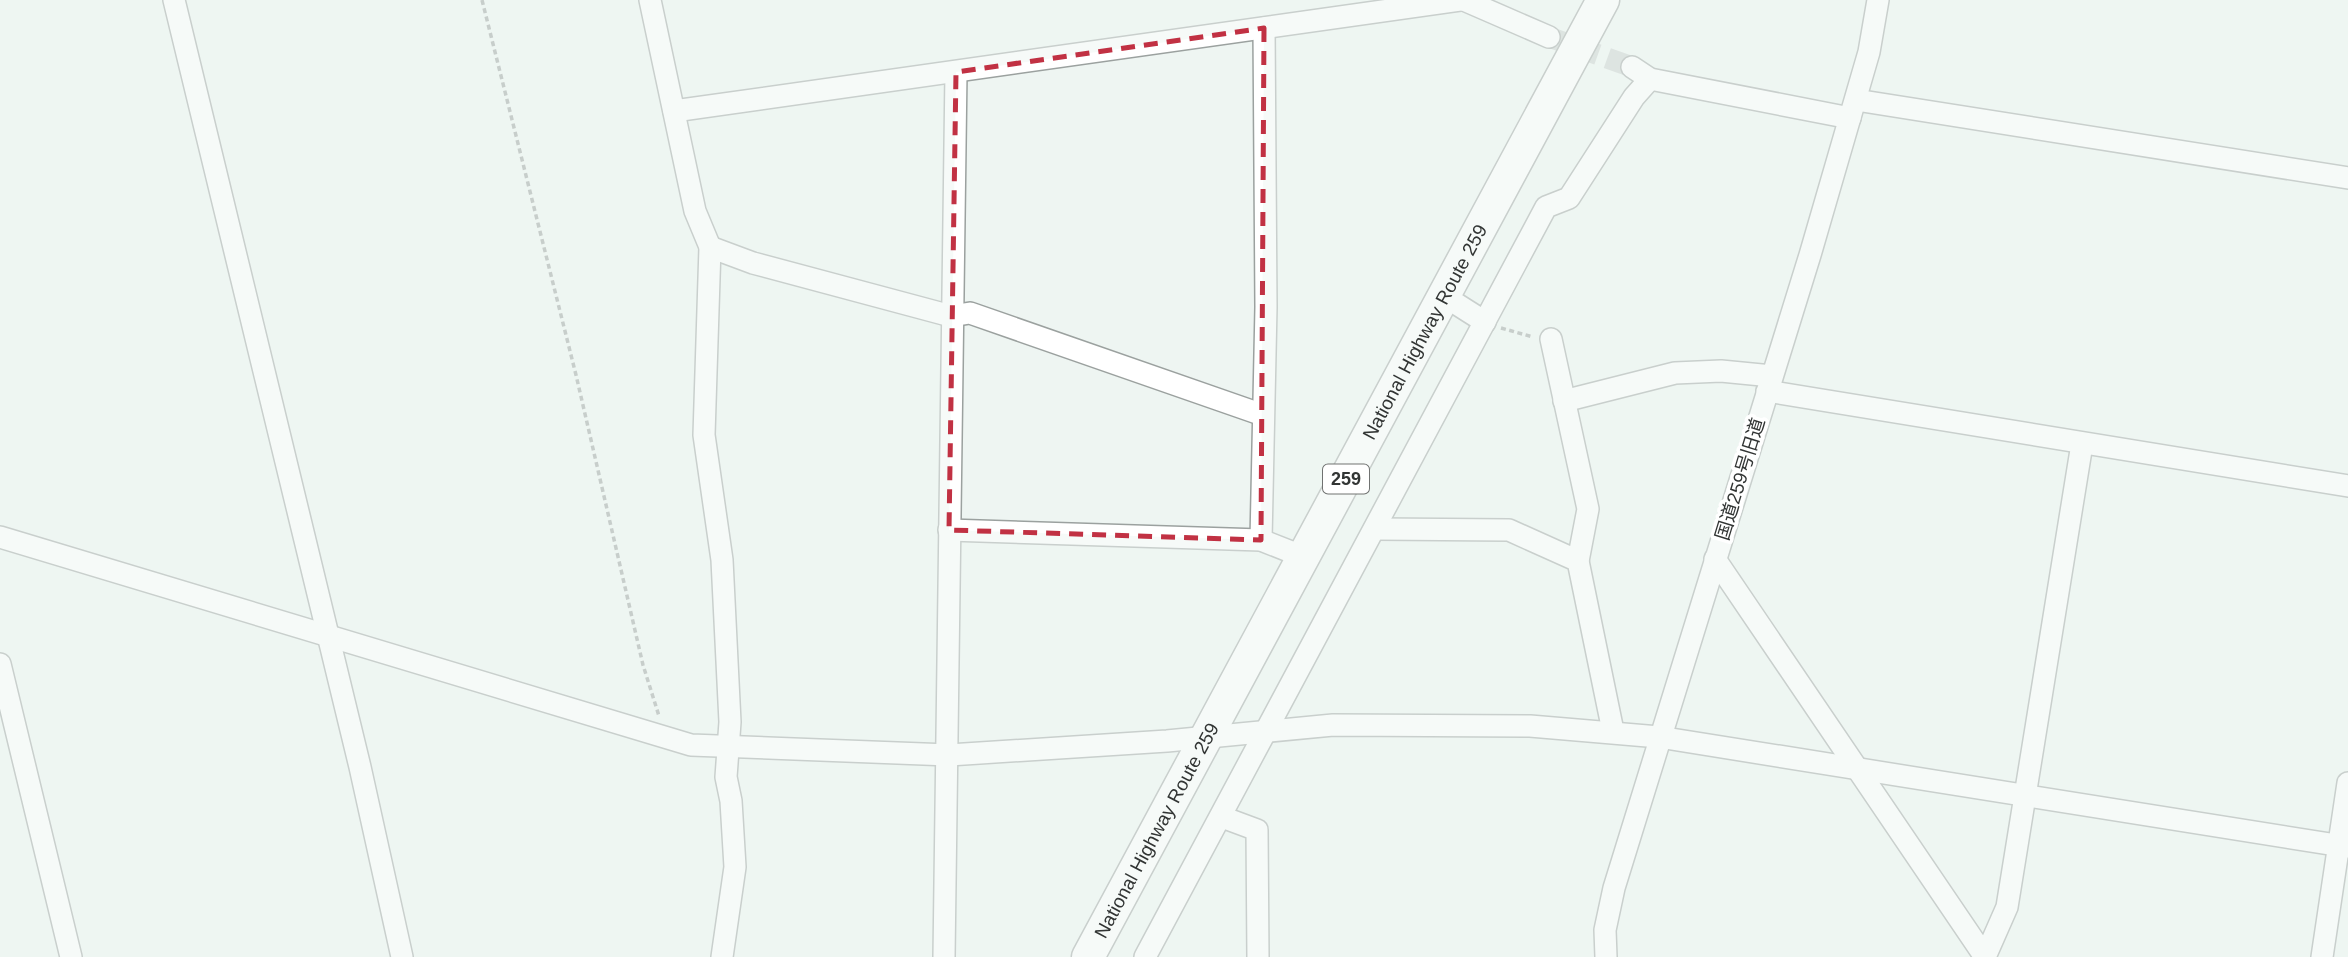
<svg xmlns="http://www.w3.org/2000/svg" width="2348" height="957" font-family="Helvetica,'Noto Sans JP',sans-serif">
	<rect width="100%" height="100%" fill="#eef5f2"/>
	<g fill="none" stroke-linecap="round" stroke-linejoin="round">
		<path stroke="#c8cfcc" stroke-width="21" stroke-dasharray="21 10" stroke-linecap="butt" d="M 1549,37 L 1632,67"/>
		<g stroke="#9ba19f" stroke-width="24">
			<g id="minor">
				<path d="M 174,0 L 360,767 L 402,957"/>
				<path d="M 650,0 L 695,211 L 710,247 L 704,435 L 722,560 L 730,722 L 726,777 L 731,801 L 735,867 L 722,957"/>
				<path d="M 1464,0 L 1549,37"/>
				<path d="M 1632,67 L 1650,79 L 1850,118"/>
				<path d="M 1856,100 L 2348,178"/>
				<path d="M 674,111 L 1460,0"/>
				<path d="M 710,247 L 753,263 L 951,316 L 970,313 L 1263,415"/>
				<path d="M 1444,296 L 1485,322"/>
				<path d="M 1551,339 L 1588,509 L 1578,561"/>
				<path d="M 1767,391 L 2348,486"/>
				<path d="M 1564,401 L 1675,373 L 1721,371 L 1772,376"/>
				<path d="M 1376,529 L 1509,530 L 1578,561 L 1613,731"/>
				<path d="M 949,530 L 1261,540 L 1304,557"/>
				<path d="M 0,537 L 691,745 L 949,755 L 1167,741 L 1333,725 L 1530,726 L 1659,737 L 2348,847"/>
				<path d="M 1261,540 L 1266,307 L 1264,28"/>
				<path d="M 1715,559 L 1985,957"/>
				<path d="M 0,664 L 71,957"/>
				<path d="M 1222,817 L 1257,830 L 1258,957"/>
				<path d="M 944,957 L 956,72"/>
				<path d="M 1145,957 L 1546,207 L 1569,198 L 1634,97 L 1650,79"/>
				<path d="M 1606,957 L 1605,930 L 1614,888 L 1810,255 L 1869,52 L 1878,0"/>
				<path d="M 1985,957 L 2007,907 L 2082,444"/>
				<path d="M 2322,957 L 2348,783"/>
			</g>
		</g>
		<g stroke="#9ba19f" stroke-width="35">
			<g id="highway">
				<path id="s1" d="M 1088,957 L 1603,0"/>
			</g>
		</g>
		<g stroke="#989d9b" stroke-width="3.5" stroke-dasharray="5 3.5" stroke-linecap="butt">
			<path d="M 482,0 L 576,375 L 643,665 L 659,716"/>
			<path d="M 1501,328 L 1533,337"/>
		</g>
		<use href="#minor" stroke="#fff" stroke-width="21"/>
		<use href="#highway" stroke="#fff" stroke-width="32"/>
	</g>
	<path d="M0 0H2348V957H0ZM 1264,28 L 1261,540 L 949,530 L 956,72 Z" fill="#eef5f2" fill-opacity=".55" fill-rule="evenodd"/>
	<path fill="none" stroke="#c13143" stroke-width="5" stroke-dasharray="14 9" stroke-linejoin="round" d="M 1264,28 L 1261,540 L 949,530 L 956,72 Z"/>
	<g text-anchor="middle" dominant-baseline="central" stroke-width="7" stroke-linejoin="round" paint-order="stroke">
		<rect fill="#fff" stroke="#707271" stroke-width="2" x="1323" y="464.5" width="46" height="29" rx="5"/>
		<g font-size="18" font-weight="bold" fill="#323534">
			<text x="1346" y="479">259</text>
		</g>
		<g font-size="19" fill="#323534" stroke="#fff">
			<text stroke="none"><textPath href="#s1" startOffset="710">National Highway Route 259</textPath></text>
			<text transform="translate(1740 479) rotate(-73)">国道259号旧道</text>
			<text stroke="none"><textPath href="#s1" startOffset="144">National Highway Route 259</textPath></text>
		</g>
	</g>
</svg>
